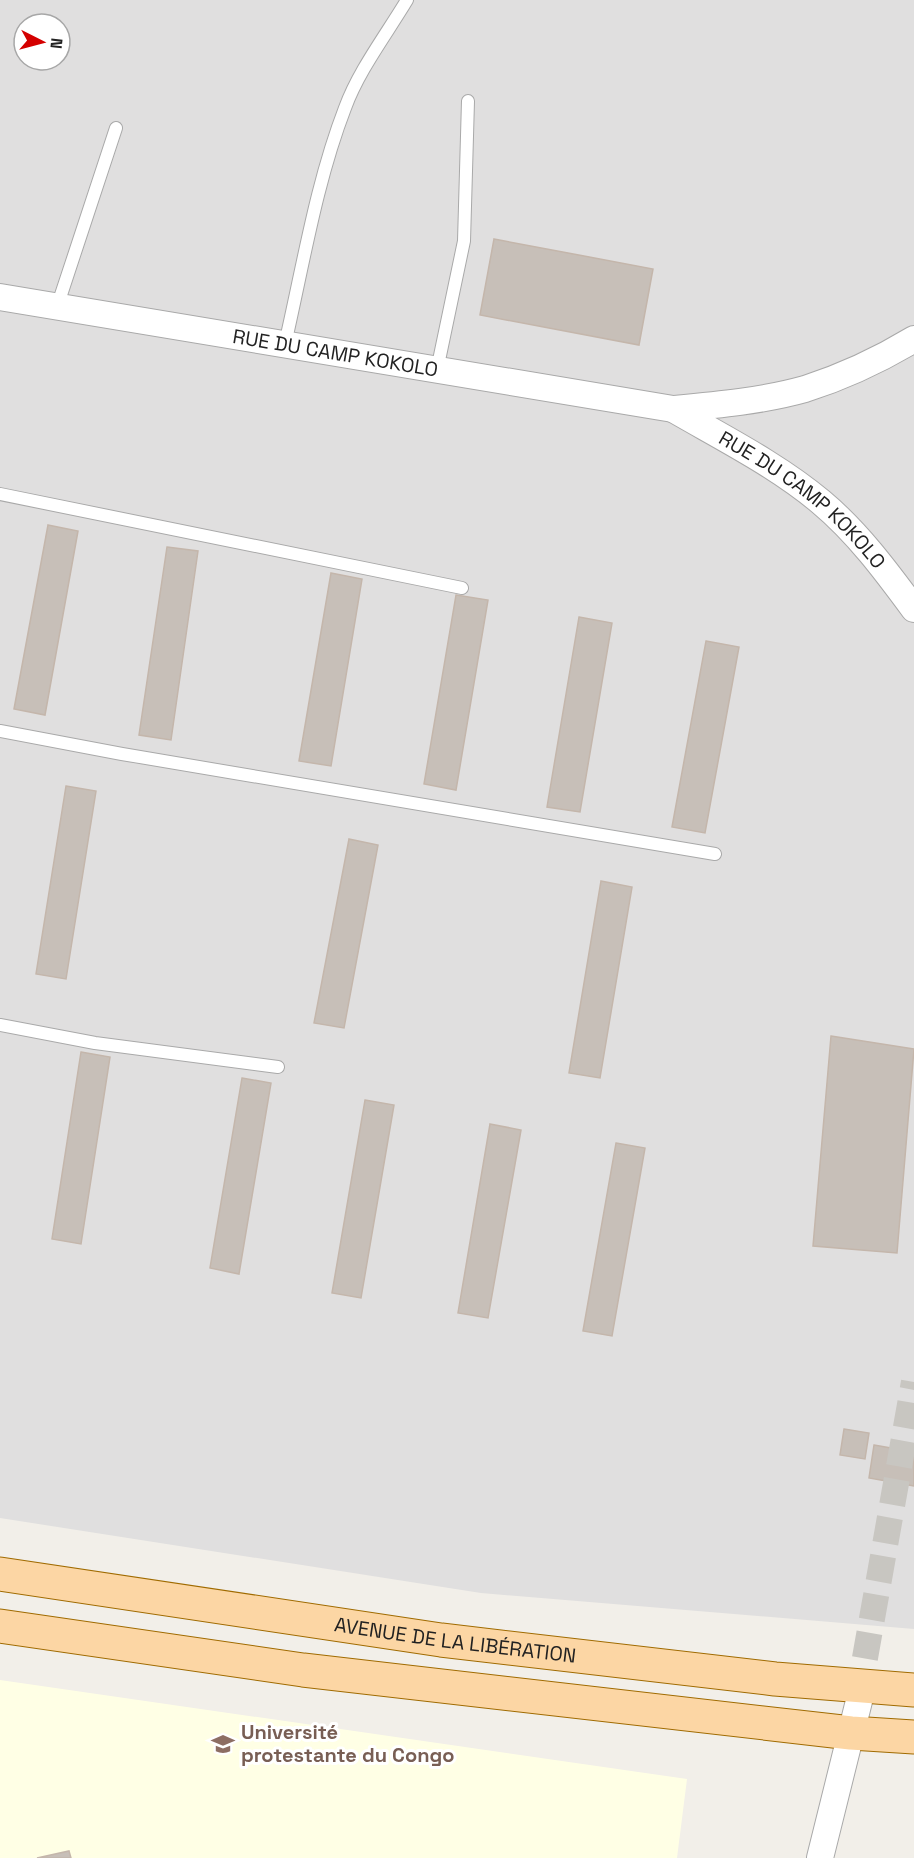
<svg xmlns="http://www.w3.org/2000/svg" width="914" height="1858" font-family="'Space Grotesk',sans-serif">
	<rect width="100%" height="100%" fill="#f2efe9"/>
	<path fill="#e0dfdf" fill-rule="evenodd" d="M 0,0 L 914,0 L 914,1629 L 481,1593 L 0,1518 ZM 24,24 L 60,24 L 60,60 L 24,60 Z"/>
	<path fill="#ffffe5" d="M 0,1680 L 687,1779 L 677,1858 L 0,1858 Z"/>
	<g fill="#c7bfb8" stroke="#c4b6ab" stroke-width="1.5">
		<path d="M 494,239 L 653,269 L 639,345 L 480,315 Z"/>
		<path d="M 48,525 L 78,531 L 45,715 L 14,709 Z"/>
		<path d="M 167,547 L 198,551 L 171,740 L 139,735 Z"/>
		<path d="M 331,573 L 362,579 L 331,766 L 299,761 Z"/>
		<path d="M 456,595 L 488,600 L 456,790 L 424,784 Z"/>
		<path d="M 579,617 L 612,623 L 580,812 L 547,807 Z"/>
		<path d="M 706,641 L 739,647 L 705,833 L 672,827 Z"/>
		<path d="M 66,786 L 96,791 L 66,979 L 36,974 Z"/>
		<path d="M 349,839 L 378,845 L 344,1028 L 314,1023 Z"/>
		<path d="M 601,881 L 632,887 L 600,1078 L 569,1073 Z"/>
		<path d="M 831,1036 L 914,1049 L 897,1253 L 813,1246 Z"/>
		<path d="M 81,1052 L 110,1057 L 81,1244 L 52,1239 Z"/>
		<path d="M 242,1078 L 271,1083 L 239,1274 L 210,1268 Z"/>
		<path d="M 365,1100 L 394,1105 L 361,1298 L 332,1293 Z"/>
		<path d="M 490,1124 L 521,1130 L 488,1318 L 458,1313 Z"/>
		<path d="M 616,1143 L 645,1148 L 612,1336 L 583,1331 Z"/>
		<path d="M 844,1429 L 869,1433 L 865,1459 L 840,1455 Z"/>
		<path d="M 874,1445 L 914,1452 L 914,1486 L 869,1478 Z"/>
		<path d="M 69,1851 L 71,1858 L 37,1858 Z"/>
	</g>
	<g fill="none" stroke-linecap="round" stroke-linejoin="round">
		<path stroke="#c8c6c1" stroke-width="26" stroke-dasharray="26 13" stroke-linecap="butt" d="M 860,1697 L 860,1686 L 914,1382"/>
		<g stroke="#a9a9a9" stroke-width="14">
			<g id="lane">
				<path d="M 57,307 L 116,128"/>
				<path d="M 285,344 C 303,266 316,183 345,108 C 359,70 386,35 407,0"/>
				<path d="M 437,370 L 464,241 L 468,101"/>
				<path d="M 0,494 L 462,588"/>
				<path d="M 0,731 L 122,754 L 715,854"/>
				<path d="M 0,1025 L 95,1043 L 278,1067"/>
			</g>
		</g>
		<g stroke="#a9a9a9" stroke-width="28">
			<g id="street">
				<path id="s1" d="M 0,297 L 673,409 C 717,405 762,401 805,389 C 842,377 881,359 914,339"/>
				<path id="s2" d="M 673,409 C 723,438 777,465 821,502 C 857,532 886,571 914,609"/>
				<path d="M 820,1858 L 860,1697"/>
			</g>
		</g>
		<g stroke="#a06b00" stroke-width="35">
			<g id="primary">
				<path id="s3" d="M 0,1574 L 441,1640 L 775,1679 L 914,1690"/>
				<path d="M 0,1626 L 303,1670 L 851,1733 L 914,1737"/>
			</g>
		</g>
		<use href="#lane" stroke="#fff" stroke-width="12"/>
		<use href="#street" stroke="#fff" stroke-width="26"/>
		<use href="#primary" stroke="#fcd6a4" stroke-width="33"/>
	</g>
	<defs>
		<g id="university-bare" transform="scale(1.8)"><path d="M0-5L7-2L0 1L-7-2ZM-4 1L0 2.5L4 1V4Q0 6-4 4Z" fill="#8d6e63" stroke="#fff" stroke-width="2.5" paint-order="stroke"/></g>
	</defs>
	<g fill-rule="evenodd">
		<use href="#university-bare" x="223" y="1744"/>
	</g>
	<g text-anchor="middle" dominant-baseline="central" stroke-width="6" stroke-linejoin="round" paint-order="stroke">
		<g font-size="20" fill="#222" stroke="#fff">
			<text stroke="none"><textPath href="#s1" startOffset="340">RUE DU CAMP KOKOLO</textPath></text>
			<text stroke="none"><textPath href="#s2" startOffset="159">RUE DU CAMP KOKOLO</textPath></text>
			<text stroke="none"><textPath href="#s3" startOffset="460">AVENUE DE LA LIBÉRATION</textPath></text>
		</g>
		<g font-size="20" font-weight="bold" fill="#785e54" stroke="#fff" text-anchor="start">
			<text x="241" y="1732">Université<tspan x="241" dy="23">protestante du Congo</tspan></text>
		</g>
	</g>
	<g transform="translate(42 42) rotate(96)"><circle r="28" fill="#ffffff" stroke="#a7a7a7" stroke-width="1.5"/>
	<path d="M0-4.5L10 22L0 15L-10 22Z" fill="#d40000"/>
	<text y="-9" font-size="16" font-weight="bold" text-anchor="middle" fill="#222222">N</text>
	</g>
</svg>
